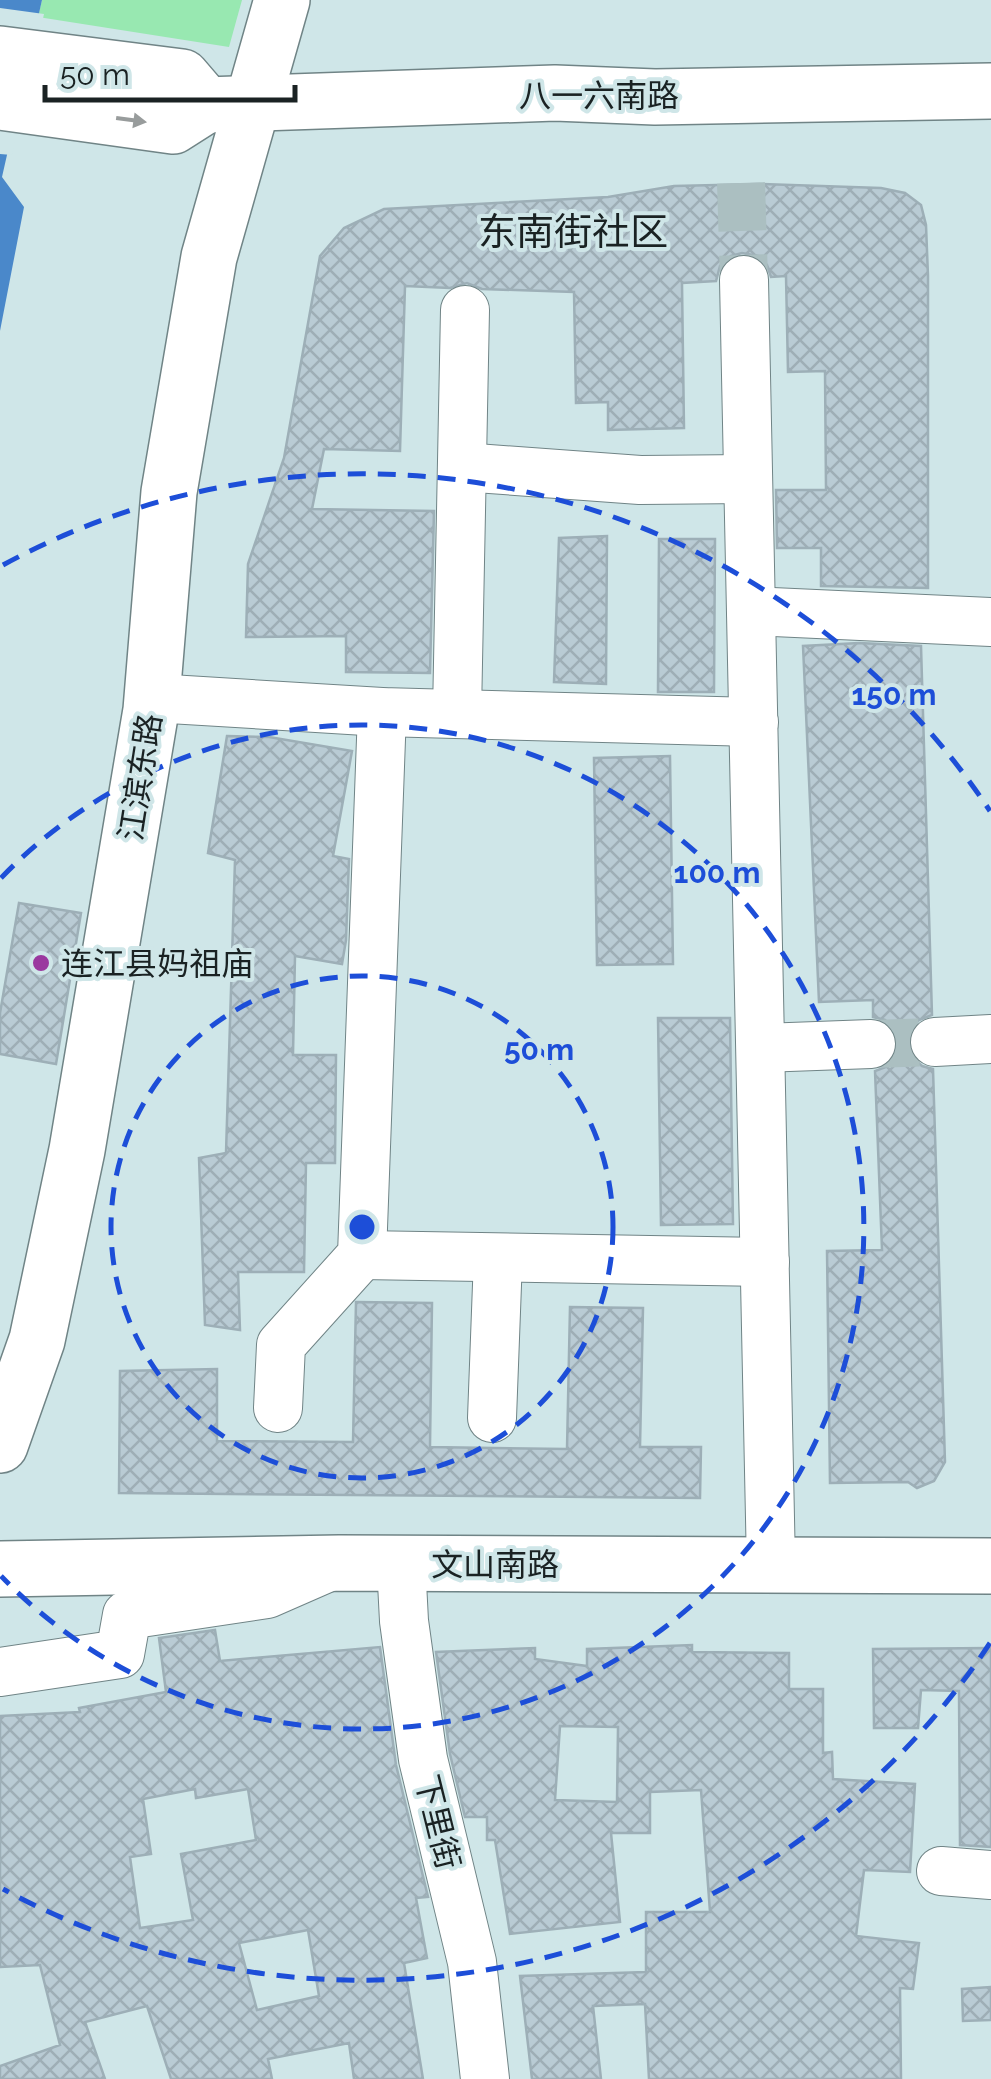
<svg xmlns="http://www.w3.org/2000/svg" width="991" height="2079" font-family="Raleway,'Noto Sans SC',sans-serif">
	<defs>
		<pattern id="building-cross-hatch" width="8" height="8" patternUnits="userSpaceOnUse" patternTransform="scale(2.5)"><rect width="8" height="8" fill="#b9cbd4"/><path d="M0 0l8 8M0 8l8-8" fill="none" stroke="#9eaeb6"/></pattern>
	</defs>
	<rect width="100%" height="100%" fill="#cfe6e8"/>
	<path fill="#98e8b1" d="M 42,0 L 242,0 L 229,47 L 38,17 Z"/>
	<path fill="#4a88ca" d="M 0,0 L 42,0 L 2,177 L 24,207 L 0,331 Z"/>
	<path fill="#cfe6e8" d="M 0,8 L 44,14 L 12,155 L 0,154 Z"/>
	<g fill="url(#building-cross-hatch)" stroke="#9dafb7" stroke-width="2.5" fill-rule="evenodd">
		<path d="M 759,184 L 881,188 L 905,193 L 921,205 L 926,225 L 928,276 L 928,588 L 821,586 L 821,548 L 777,548 L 776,490 L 826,490 L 825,371 L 788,372 L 786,276 L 771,277 L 767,265 L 758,256 L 742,253 L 731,256 L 720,266 L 716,281 L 682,283 L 684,428 L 608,430 L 608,402 L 576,403 L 574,292 L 482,289 L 467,283 L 450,288 L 405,286 L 400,451 L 324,449 L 312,509 L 434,511 L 430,673 L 346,672 L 346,636 L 246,637 L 248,564 L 284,458 L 320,256 L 344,228 L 384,209 L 608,197 L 674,186 Z"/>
		<path d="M 607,536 L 606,684 L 554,682 L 559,538 Z"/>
		<path d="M 659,539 L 715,539 L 714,692 L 658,692 Z"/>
		<path d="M 859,643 L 921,646 L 932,1015 L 919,1020 L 911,1029 L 908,1042 L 913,1058 L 922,1066 L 933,1069 L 945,1462 L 934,1481 L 917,1488 L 908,1482 L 830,1483 L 827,1251 L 882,1250 L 875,1071 L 886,1067 L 895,1058 L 898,1044 L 894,1029 L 885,1020 L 873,1017 L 873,1000 L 819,1002 L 803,646 Z"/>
		<path d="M 227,736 L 269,737 L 352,751 L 333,856 L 349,859 L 346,940 L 342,964 L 295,956 L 293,1055 L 336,1055 L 335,1163 L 306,1163 L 304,1272 L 238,1272 L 240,1330 L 205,1325 L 199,1158 L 226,1153 L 235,860 L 208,853 Z"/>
		<path d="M 670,756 L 673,964 L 597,965 L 594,758 Z"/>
		<path d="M 19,903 L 81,913 L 56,1064 L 0,1054 L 0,1013 Z"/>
		<path d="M 658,1018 L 730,1018 L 733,1224 L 661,1225 Z"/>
		<path d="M 356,1302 L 432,1303 L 430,1447 L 567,1449 L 570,1307 L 643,1308 L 640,1447 L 701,1447 L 700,1498 L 119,1493 L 120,1371 L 217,1369 L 217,1441 L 353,1442 Z"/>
		<path d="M 215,1630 L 220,1661 L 380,1647 L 396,1765 L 428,1897 L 416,1898 L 427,1958 L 404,1963 L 423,2079 L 354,2079 L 349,2043 L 268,2059 L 272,2079 L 171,2079 L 147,2006 L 85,2022 L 105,2079 L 0,2079 L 0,2066 L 60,2045 L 40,1965 L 0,1967 L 0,1716 L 80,1712 L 79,1708 L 166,1692 L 159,1638 ZM 195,1789 L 196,1798 L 248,1789 L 256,1840 L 181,1854 L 193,1920 L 140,1928 L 130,1857 L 151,1854 L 143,1799 ZM 308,1930 L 319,1996 L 257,2010 L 239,1943 Z"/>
		<path d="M 692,1645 L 692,1652 L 789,1653 L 789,1689 L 823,1689 L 823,1753 L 832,1752 L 833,1779 L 915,1784 L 910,1872 L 864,1870 L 856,1936 L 919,1943 L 913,1989 L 900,1988 L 901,2079 L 649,2079 L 645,2004 L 593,2006 L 601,2079 L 532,2079 L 520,1976 L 646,1972 L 646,1912 L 710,1912 L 701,1790 L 650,1792 L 650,1833 L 611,1833 L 620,1922 L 510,1934 L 495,1840 L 487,1840 L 487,1817 L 465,1817 L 450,1754 L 436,1652 L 535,1648 L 535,1659 L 587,1666 L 587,1649 ZM 560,1726 L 618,1727 L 617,1802 L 555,1800 Z"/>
		<path d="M 991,1648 L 991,1847 L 960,1845 L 959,1691 L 921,1690 L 918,1728 L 874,1728 L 873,1649 Z"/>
		<path d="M 991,1987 L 991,2020 L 963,2021 L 962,1989 Z"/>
	</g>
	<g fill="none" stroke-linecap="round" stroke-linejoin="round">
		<g stroke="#abbfc1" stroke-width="48" stroke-dasharray="48 24" stroke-linecap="butt">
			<path d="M 741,183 L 744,280"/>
			<path d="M 871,1044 L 935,1042"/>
		</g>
		<g stroke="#708486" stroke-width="50">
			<g id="minor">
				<path d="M 744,280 L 771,1566"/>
				<path d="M 462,467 L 640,480 L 748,479"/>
				<path d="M 751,611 L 991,622"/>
				<path d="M 153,698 L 382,712 L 754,722"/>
				<path d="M 457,713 L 465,310"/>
				<path d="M 935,1042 L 991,1039"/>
				<path d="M 761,1048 L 871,1044"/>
				<path d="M 362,1255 L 765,1262"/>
				<path d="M 278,1408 L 281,1345 L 362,1255 L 382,712"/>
				<path d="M 492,1418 L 498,1258"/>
				<path d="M 401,1563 L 404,1621 L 423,1759 L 472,1962 L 485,2079"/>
				<path d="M 0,1672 L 120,1654 L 127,1615 L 267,1594 L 331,1566"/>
				<path d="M 941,1871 L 991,1875"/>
			</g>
		</g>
		<g stroke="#708486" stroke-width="58">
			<g id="major">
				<path d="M 0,54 L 182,77 L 206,105"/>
				<path d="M 0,102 L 173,126 L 206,105"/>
				<path d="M 206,105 L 555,93 L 655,97 L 991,91"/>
				<path d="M 0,1445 L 37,1340 L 77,1150 L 151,710 L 169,492 L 209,257 L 282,0"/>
				<path d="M 0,1569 L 339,1563 L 991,1566"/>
			</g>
		</g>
		<use href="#minor" stroke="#fff" stroke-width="48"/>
		<use href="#major" stroke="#fff" stroke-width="55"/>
	</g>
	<defs><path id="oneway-solid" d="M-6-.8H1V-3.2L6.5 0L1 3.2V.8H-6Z" transform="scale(2.5)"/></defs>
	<use fill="#989c9c" href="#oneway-solid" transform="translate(131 120) rotate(8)"/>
	<g fill="none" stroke="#1d4ed8" stroke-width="5" stroke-dasharray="18 12">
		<circle cx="362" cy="1227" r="251"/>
		<path d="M1 878A502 502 0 1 1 1 1576"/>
		<path d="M990 1643A753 753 0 0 1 3 1889M3 565A753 753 0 0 1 990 811"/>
	</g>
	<circle fill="#9a389f" stroke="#cfe6e8" stroke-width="4" cx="41" cy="963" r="10"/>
	<g text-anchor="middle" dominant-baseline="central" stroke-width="8" stroke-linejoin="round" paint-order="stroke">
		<g font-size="32" fill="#1a2223" stroke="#cfe6e8">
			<text x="599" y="95">八一六南路</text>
			<text transform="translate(140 777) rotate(-81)">江滨东路</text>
			<text x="495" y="1564">文山南路</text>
			<text transform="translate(438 1822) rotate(76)">下里街</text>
		</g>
		<g font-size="32" fill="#1a2223" stroke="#cfe6e8" text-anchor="start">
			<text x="61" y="963">连江县妈祖庙</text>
		</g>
		<g font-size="38" fill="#1a2223" stroke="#cfe6e8">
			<text x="573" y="231">东南街社区</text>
		</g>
	</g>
	<circle cx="362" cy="1227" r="15" fill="#1d4ed8" stroke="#cfe6e8" stroke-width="5"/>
	<g font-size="30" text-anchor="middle" font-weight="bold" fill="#1d4ed8" stroke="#cfe6e8" stroke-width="8" stroke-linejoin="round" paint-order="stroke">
		<text x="894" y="705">150 m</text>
		<text x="717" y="883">100 m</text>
		<text x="539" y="1060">50 m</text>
	</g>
	<path d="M45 85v15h250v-15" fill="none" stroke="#1a2223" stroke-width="5"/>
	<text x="60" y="85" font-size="30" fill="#1a2223" stroke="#cfe6e8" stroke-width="8" paint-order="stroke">50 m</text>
</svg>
